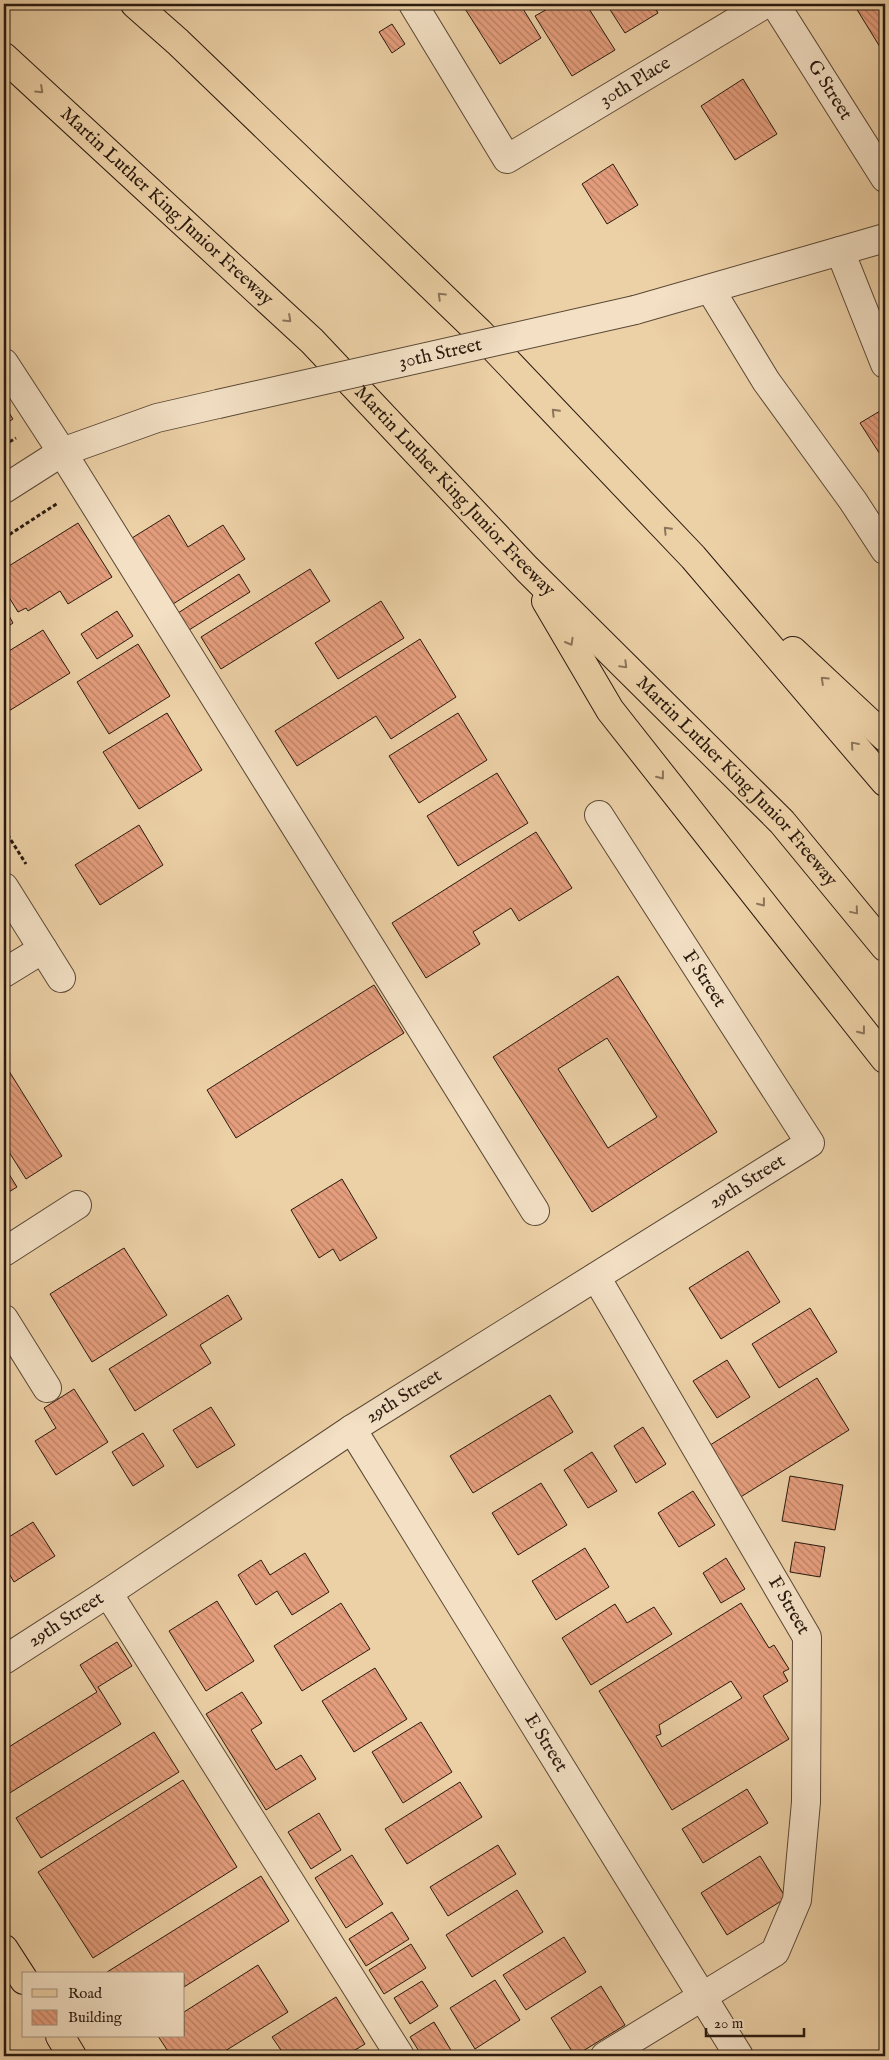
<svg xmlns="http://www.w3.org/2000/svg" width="889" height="2060" font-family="'IM FELL English',serif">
	<defs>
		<pattern id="building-back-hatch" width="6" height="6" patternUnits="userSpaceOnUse" patternTransform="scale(1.25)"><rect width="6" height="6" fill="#e59e7d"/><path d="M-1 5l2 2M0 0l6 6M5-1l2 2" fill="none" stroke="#ba8065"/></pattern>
	</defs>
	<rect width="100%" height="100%" fill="#ecd0a6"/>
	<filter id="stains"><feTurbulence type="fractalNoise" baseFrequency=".004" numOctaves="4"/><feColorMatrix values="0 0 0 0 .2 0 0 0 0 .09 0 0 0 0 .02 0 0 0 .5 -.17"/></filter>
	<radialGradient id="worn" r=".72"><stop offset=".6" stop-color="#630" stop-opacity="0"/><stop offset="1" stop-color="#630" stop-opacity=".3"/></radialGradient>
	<g fill="url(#building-back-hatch)" stroke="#2a1a0f" fill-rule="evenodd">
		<path d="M 462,4 L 520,4 L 541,38 L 500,64 Z"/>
		<path d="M 556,4 L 586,4 L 615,50 L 572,76 L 535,16 Z"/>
		<path d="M 609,4 L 653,4 L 658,13 L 625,33 L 607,5 Z"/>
		<path d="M 863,4 L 885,4 L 885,44 L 880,47 L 856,8 Z"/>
		<path d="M 392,24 L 405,44 L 392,53 L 379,32 Z"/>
		<path d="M 743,79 L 777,134 L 735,160 L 701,106 Z"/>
		<path d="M 613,164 L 638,205 L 607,224 L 582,184 Z"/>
		<path d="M 4,405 L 13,419 L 4,425 Z"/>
		<path d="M 885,408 L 885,462 L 860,423 Z"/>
		<path d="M 169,515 L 188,547 L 223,525 L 245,559 L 173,604 L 132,538 Z"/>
		<path d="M 78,523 L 112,577 L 68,604 L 60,591 L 28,611 L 26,608 L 18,612 L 4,589 L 4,569 Z"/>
		<path d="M 310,569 L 330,601 L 221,669 L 201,637 Z"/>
		<path d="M 239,574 L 250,592 L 189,630 L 178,613 Z"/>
		<path d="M 381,601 L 404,638 L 338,679 L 315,643 Z"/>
		<path d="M 4,607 L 13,623 L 4,629 Z"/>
		<path d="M 117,611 L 133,636 L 97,659 L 81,634 Z"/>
		<path d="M 43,630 L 70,673 L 4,714 L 4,654 Z"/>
		<path d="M 420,639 L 456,697 L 391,739 L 376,716 L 297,766 L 275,731 Z"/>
		<path d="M 138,644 L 170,696 L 109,734 L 77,682 Z"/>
		<path d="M 167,713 L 202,770 L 139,809 L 103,752 Z"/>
		<path d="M 458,713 L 487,760 L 419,803 L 389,756 Z"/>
		<path d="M 497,773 L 528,823 L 458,866 L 427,816 Z"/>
		<path d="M 139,825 L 163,865 L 100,905 L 75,865 Z"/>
		<path d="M 536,832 L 572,888 L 519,921 L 511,908 L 473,932 L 480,944 L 426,978 L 392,923 Z"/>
		<path d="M 618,976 L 717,1132 L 592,1212 L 493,1057 ZM 607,1038 L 657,1117 L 608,1148 L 558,1069 Z"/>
		<path d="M 374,985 L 404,1033 L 236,1138 L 207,1090 Z"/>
		<path d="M 4,1063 L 62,1156 L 26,1179 L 4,1144 Z"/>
		<path d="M 4,1166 L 17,1187 L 4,1195 Z"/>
		<path d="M 342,1179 L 377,1238 L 340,1261 L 333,1249 L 319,1258 L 291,1210 Z"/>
		<path d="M 124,1248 L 167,1315 L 92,1362 L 50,1294 Z"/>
		<path d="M 748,1251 L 780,1302 L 721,1339 L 689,1288 Z"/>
		<path d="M 228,1295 L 242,1319 L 200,1345 L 211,1363 L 135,1411 L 109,1369 Z"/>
		<path d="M 810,1308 L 837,1352 L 779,1388 L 752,1344 Z"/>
		<path d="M 727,1360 L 750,1397 L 717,1418 L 693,1381 Z"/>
		<path d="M 817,1378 L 849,1430 L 739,1498 L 707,1447 Z"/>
		<path d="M 74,1389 L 108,1442 L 56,1475 L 35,1441 L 56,1428 L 44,1408 Z"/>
		<path d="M 550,1395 L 573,1432 L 473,1493 L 450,1456 Z"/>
		<path d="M 211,1407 L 235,1445 L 197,1468 L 173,1430 Z"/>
		<path d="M 643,1427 L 666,1464 L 636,1483 L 614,1446 Z"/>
		<path d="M 143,1433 L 164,1466 L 133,1486 L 112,1452 Z"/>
		<path d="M 592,1452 L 617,1491 L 588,1508 L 564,1470 Z"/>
		<path d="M 790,1476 L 843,1485 L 835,1530 L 782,1521 Z"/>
		<path d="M 541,1483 L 567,1525 L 518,1555 L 492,1513 Z"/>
		<path d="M 693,1491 L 715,1525 L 679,1547 L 658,1513 Z"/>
		<path d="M 33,1522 L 55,1556 L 14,1582 L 4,1565 L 4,1540 Z"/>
		<path d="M 795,1542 L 825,1547 L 820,1577 L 790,1572 Z"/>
		<path d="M 585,1548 L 609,1587 L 556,1620 L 532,1581 Z"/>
		<path d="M 305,1553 L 329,1592 L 292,1615 L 277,1591 L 256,1605 L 238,1575 L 261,1560 L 270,1575 Z"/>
		<path d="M 726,1558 L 745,1589 L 721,1603 L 703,1573 Z"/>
		<path d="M 217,1601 L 254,1661 L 206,1691 L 169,1631 Z"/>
		<path d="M 341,1603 L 370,1649 L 302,1691 L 274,1646 Z"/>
		<path d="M 741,1603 L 769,1648 L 774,1645 L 789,1669 L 783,1672 L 788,1681 L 763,1696 L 789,1739 L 672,1810 L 599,1691 ZM 731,1681 L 742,1698 L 662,1747 L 656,1736 L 661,1734 L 659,1725 Z"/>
		<path d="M 615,1604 L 627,1623 L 654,1607 L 672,1634 L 591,1685 L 562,1638 Z"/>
		<path d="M 117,1642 L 132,1666 L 98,1687 L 121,1724 L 8,1794 L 4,1788 L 4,1750 L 97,1692 L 80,1665 Z"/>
		<path d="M 375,1668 L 407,1719 L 354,1752 L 322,1701 Z"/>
		<path d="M 242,1692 L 262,1723 L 251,1730 L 276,1770 L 301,1755 L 316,1779 L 266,1810 L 206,1714 Z"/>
		<path d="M 421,1722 L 452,1772 L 403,1803 L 372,1752 Z"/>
		<path d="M 154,1732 L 179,1772 L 41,1858 L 16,1818 Z"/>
		<path d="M 183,1780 L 237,1867 L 93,1958 L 38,1872 Z"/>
		<path d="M 460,1782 L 482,1817 L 407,1864 L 385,1829 Z"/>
		<path d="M 747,1789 L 768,1823 L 703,1863 L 682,1829 Z"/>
		<path d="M 319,1813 L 341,1850 L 311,1869 L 288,1832 Z"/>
		<path d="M 498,1845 L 516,1874 L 448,1916 L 430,1887 Z"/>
		<path d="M 352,1855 L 383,1904 L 346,1928 L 315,1878 Z"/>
		<path d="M 760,1856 L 786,1898 L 727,1935 L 701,1893 Z"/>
		<path d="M 261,1876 L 289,1921 L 184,1987 L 184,1974 L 108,1974 L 107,1972 Z"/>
		<path d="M 517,1890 L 543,1932 L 472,1977 L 446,1935 Z"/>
		<path d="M 392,1912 L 409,1939 L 366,1966 L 349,1939 Z"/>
		<path d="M 564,1937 L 586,1972 L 526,2010 L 503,1975 Z"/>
		<path d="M 411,1944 L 426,1968 L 384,1994 L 369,1970 Z"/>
		<path d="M 258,1965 L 288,2012 L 217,2056 L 171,2056 L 158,2036 L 184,2036 L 184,2012 Z"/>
		<path d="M 495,1980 L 520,2020 L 475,2049 L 450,2008 Z"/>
		<path d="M 422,1981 L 438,2006 L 410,2024 L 394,1998 Z"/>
		<path d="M 601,1986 L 625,2025 L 575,2056 L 551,2018 Z"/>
		<path d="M 336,1997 L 365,2044 L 345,2056 L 285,2056 L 272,2037 Z"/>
		<path d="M 434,2022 L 452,2052 L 445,2056 L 422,2056 L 410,2037 Z"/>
		<path d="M 653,2050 L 657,2056 L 642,2056 Z"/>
	</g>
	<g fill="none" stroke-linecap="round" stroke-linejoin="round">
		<g stroke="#5a4835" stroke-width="30">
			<g id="minor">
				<path id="s1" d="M 413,4 L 507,159 L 765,4"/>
				<path id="s2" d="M 775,4 L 885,178"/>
				<path d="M 840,251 L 885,364"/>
				<path d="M 710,289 L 766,381 L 853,501 L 885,550"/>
				<path d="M 635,310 L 885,238"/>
				<path d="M 4,363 L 62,452 L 535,1211"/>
				<path d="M 4,489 L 62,452 L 157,418 L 218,404"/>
				<path d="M 4,887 L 61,978"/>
				<path d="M 4,973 L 43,949"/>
				<path d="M 4,1252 L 77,1205"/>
				<path id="s3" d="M 596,1277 L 807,1637 L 806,1802 L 797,1900 L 775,1952 L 605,2056"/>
				<path d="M 4,1319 L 47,1388"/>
				<path id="s4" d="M 352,1429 L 739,2056"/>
				<path d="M 108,1593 L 400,2056"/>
				<path id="s5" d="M 4,1660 L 108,1593 L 352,1429 L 810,1143 L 599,815"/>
			</g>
		</g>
		<g stroke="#2a1a0f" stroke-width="30">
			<g id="major">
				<path d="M 4,1949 L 24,1980"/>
				<path d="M 60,2036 L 72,2056"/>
			</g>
		</g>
		<g stroke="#2a1a0f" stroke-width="30">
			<g id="highway">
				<path d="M 135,4 L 178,42 L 479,332 L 693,557 L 885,782"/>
				<path id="s6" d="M 4,57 L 312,341 L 527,569 L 782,822 L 885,947"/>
				<path d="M 546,601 L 610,710 L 885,1059"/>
				<path d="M 793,651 L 885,737"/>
			</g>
		</g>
		<g stroke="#2a1a0f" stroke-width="3" stroke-dasharray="4 2.5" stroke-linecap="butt">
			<path d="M 4,445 L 16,438"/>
			<path d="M 4,538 L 58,503"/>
			<path d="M 4,829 L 26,864"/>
		</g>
		<use href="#minor" stroke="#f3e0c5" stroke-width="28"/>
		<use href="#major" stroke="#ecd0a6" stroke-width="28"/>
		<use href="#highway" stroke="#ecd0a6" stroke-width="28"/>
		<g stroke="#5a4835" stroke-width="30" stroke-linecap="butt">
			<g id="minor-bridge">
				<path id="s7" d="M 218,404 L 635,310"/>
			</g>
		</g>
		<use href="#minor-bridge" stroke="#f3e0c5" stroke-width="28"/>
	</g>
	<defs><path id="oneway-chevron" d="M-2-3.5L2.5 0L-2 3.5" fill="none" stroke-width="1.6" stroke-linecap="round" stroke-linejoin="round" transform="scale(1.25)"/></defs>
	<g stroke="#8b755a">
		<use href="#oneway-chevron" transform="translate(40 90) rotate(43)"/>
		<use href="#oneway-chevron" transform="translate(441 296) rotate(-136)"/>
		<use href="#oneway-chevron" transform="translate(288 319) rotate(43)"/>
		<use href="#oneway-chevron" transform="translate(555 412) rotate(-134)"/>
		<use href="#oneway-chevron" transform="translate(667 530) rotate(-134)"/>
		<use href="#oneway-chevron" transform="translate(570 642) rotate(60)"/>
		<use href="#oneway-chevron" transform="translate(624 665) rotate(45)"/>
		<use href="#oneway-chevron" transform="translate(824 680) rotate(-137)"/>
		<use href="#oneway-chevron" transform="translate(854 745) rotate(-131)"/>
		<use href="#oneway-chevron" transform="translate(661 776) rotate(52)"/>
		<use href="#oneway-chevron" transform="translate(762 903) rotate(52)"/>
		<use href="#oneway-chevron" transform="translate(855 911) rotate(50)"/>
		<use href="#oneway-chevron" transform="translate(862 1031) rotate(52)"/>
	</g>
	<g text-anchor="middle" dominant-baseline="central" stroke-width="4" stroke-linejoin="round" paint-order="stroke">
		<g font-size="19" fill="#2a1a0f" stroke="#f3e0c5">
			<text stroke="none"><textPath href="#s1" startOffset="331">30th Place</textPath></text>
			<text stroke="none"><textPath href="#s2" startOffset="102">G Street</textPath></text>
			<text stroke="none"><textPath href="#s6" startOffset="221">Martin Luther King Junior Freeway</textPath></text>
			<text stroke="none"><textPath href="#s7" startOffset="228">30th Street</textPath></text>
			<text stroke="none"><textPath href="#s6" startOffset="626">Martin Luther King Junior Freeway</textPath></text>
			<text stroke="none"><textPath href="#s6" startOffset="1031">Martin Luther King Junior Freeway</textPath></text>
			<text transform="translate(704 979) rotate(57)">F Street</text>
			<text stroke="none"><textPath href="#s5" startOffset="884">29th Street</textPath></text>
			<text stroke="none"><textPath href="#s5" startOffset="479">29th Street</textPath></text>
			<text stroke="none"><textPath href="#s3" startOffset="381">F Street</textPath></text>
			<text stroke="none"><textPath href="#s5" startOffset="74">29th Street</textPath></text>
			<text stroke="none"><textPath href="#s4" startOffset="369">E Street</textPath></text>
		</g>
	</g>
	<rect width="889" height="2060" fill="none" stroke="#ecd0a6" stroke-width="20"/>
	<rect x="5" y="5" width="879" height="2050" fill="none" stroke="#2a1a0f" stroke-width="2.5"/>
	<rect x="10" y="10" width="869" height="2040" fill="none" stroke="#2a1a0f"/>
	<rect x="22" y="1972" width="162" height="65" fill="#f3e0c5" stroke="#a3917c"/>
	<rect x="32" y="1989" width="25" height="8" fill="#ecd0a6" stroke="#a3917c"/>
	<text x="68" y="1998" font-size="15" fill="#2a1a0f">Road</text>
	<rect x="32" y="2010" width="25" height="15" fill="url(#building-back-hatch)" stroke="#a3917c"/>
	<text x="68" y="2022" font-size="15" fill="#2a1a0f">Building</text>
	<path d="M706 2028v8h98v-8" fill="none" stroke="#2a1a0f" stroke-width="2.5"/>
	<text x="714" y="2028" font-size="15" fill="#2a1a0f" stroke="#f3e0c5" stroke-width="4" paint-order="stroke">20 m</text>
	<rect width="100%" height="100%" filter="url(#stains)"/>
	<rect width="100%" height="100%" fill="url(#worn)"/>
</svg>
